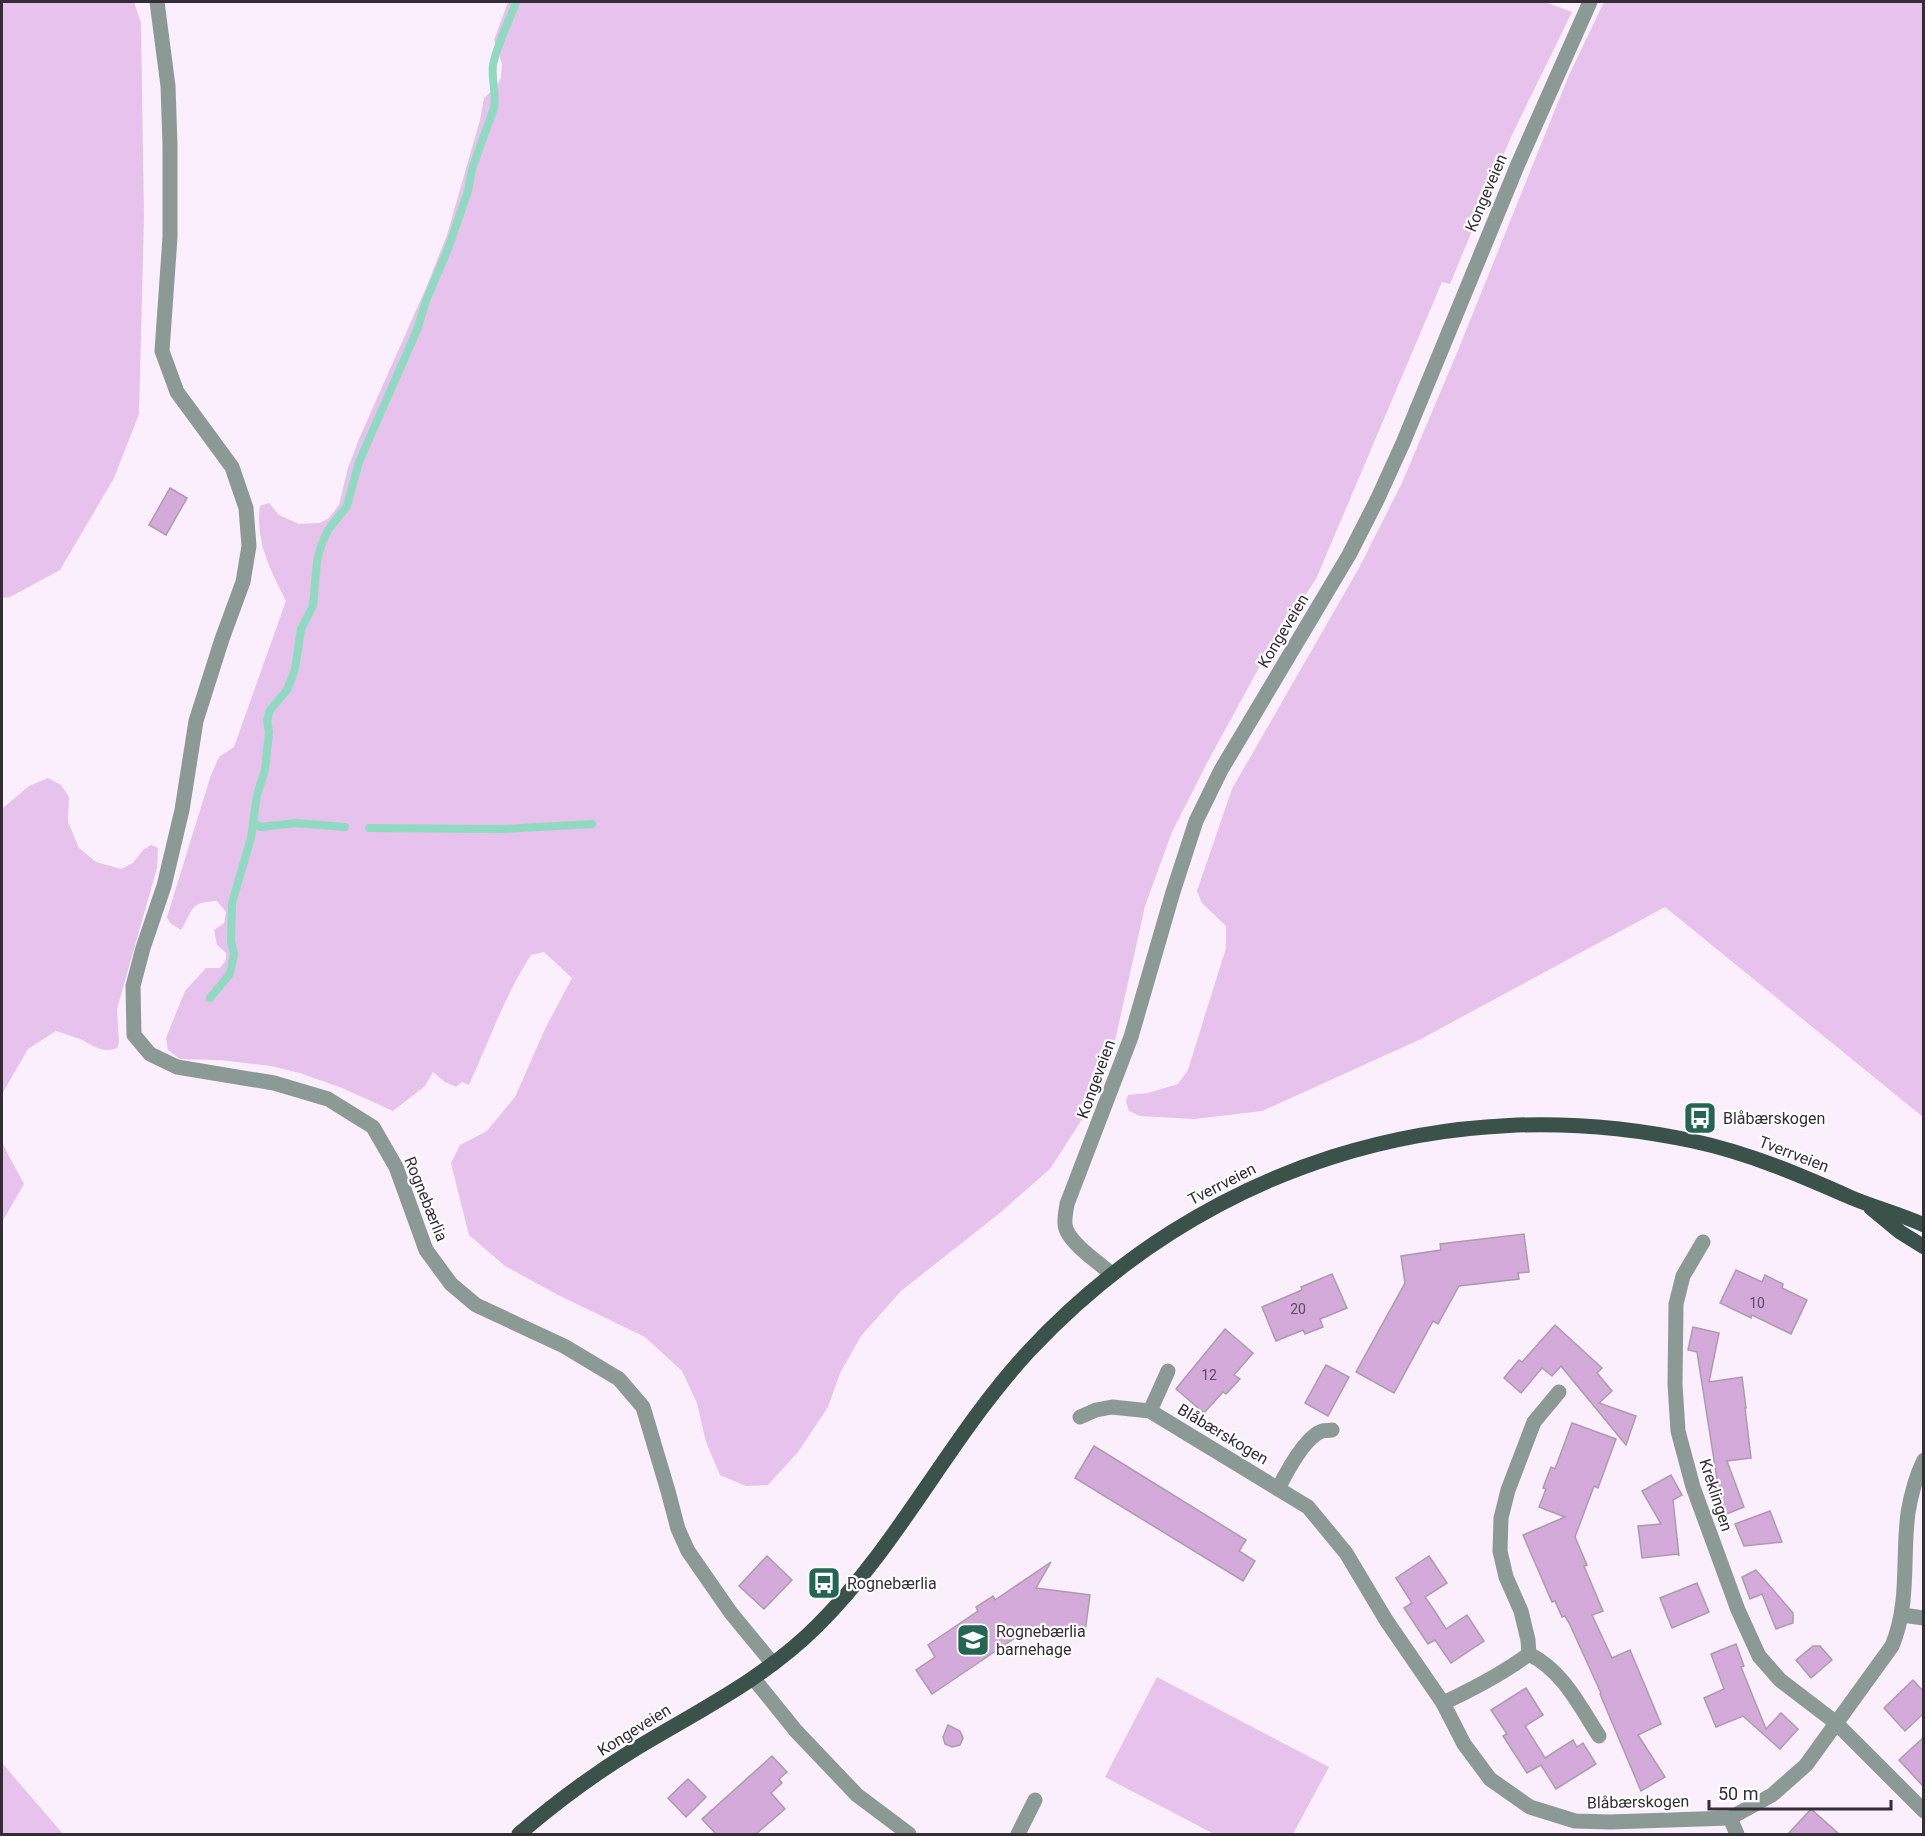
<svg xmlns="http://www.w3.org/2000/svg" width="1925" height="1836" font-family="Roboto,sans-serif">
	<rect width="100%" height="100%" fill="#fbeffd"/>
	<g fill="#e6c2ec">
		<path d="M 2,2 L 134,2 L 141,23 L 144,217 L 139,414 L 114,478 L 60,570 L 10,597 L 2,598 Z"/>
		<path d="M 508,2 L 1545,2 L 1572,12 L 1511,137 L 1450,284 L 1442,282 L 1316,579 L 1266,655 L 1208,761 L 1172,832 L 1145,906 L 1110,1063 L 1081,1121 L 1050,1169 L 1001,1212 L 901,1291 L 861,1336 L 840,1373 L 828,1407 L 798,1452 L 768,1485 L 746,1486 L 720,1475 L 706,1442 L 697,1403 L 682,1371 L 645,1337 L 558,1295 L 505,1266 L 469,1235 L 451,1163 L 460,1145 L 487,1131 L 515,1097 L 545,1029 L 572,978 L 544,952 L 531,955 C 505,995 489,1041 469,1085 L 462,1082 L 456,1087 L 445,1082 L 433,1072 L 425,1086 L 393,1111 L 342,1088 L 300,1073 L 271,1066 L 220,1060 L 180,1059 L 168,1050 L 166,1038 L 185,991 L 206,968 L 220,968 L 226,960 L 226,953 L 217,945 L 214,930 L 224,923 L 226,912 L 217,901 C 189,902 194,909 181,930 L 170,923 L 167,917 L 211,775 L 219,757 L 234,747 L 286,601 C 271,571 255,541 260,506 L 269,503 L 279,515 L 299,524 L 320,523 L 329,518 L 339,505 L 348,468 L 359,439 L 426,288 L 447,235 L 480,120 L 484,98 L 497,86 L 501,78 L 502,63 L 494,40 Z"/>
		<path d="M 1604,2 L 1923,2 L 1923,1117 L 1665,907 L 1421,1039 L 1262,1111 L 1194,1119 L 1140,1116 L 1129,1111 L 1126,1101 L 1128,1095 L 1148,1093 L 1178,1084 L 1188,1070 L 1226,948 L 1226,926 L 1202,903 L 1197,891 L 1232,789 L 1359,568 L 1402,483 L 1459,348 L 1569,75 Z"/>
		<path d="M 48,778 L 61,785 L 69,797 L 68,822 L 79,848 L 96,862 L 121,869 L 133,863 L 143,850 L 151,845 L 158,848 L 157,868 L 117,1009 L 119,1043 L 117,1048 C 103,1054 92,1045 80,1039 C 72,1036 64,1034 56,1031 L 28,1049 L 2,1094 L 2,809 L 29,786 Z"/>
		<path d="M 2,1143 L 24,1184 L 2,1222 Z"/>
		<path d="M 1157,1677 L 1329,1767 L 1293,1834 L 1214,1834 L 1105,1777 Z"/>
		<path d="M 2,1763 L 63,1834 L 2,1834 Z"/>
	</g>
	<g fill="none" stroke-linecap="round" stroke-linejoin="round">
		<g stroke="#90dac2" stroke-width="8">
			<path d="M 254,823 L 261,827 L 296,823 L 345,827"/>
			<path d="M 369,828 L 502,829 L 592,824"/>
			<path d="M 210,998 L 229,975 L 231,969 L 234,954 L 231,941 L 232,903 L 251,838 L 257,795 L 265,770 L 269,732 L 267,720 L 270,710 L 287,690 L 295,669 L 301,629 L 313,606 L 317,561 L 321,546 L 328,530 L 347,506 L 359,462 L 417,330 L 426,301 L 449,246 L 468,191 L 472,169 L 494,108 C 497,94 491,80 493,65 C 497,44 509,22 516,2"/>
		</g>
	</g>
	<g fill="#d4aada" stroke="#ad9ab0" stroke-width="1.5">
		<path d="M 170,488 L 187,498 L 166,535 L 149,525 Z"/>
		<path d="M 1524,1234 L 1529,1272 L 1518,1273 L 1519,1279 L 1459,1286 L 1438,1324 L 1433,1321 L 1394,1393 L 1356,1372 L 1405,1283 L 1401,1256 L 1441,1250 L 1440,1244 Z"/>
		<path d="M 1736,1270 L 1762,1282 L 1765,1275 L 1783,1284 L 1782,1288 L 1807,1300 L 1791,1334 L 1752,1315 L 1751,1318 L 1720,1303 Z"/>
		<path d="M 1332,1274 L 1347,1308 L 1320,1319 L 1323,1327 L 1305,1334 L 1303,1330 L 1276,1341 L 1262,1307 L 1302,1290 L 1301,1287 Z"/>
		<path d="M 1555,1325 L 1602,1368 L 1597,1373 L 1612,1391 L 1599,1403 L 1636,1416 L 1626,1445 L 1561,1366 L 1552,1376 L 1542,1368 L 1521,1393 L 1504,1378 L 1519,1360 L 1522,1362 Z"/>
		<path d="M 1693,1327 L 1719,1333 L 1709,1382 L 1742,1377 L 1746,1408 L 1745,1408 L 1751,1458 L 1727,1461 L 1744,1507 L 1719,1517 L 1711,1495 L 1719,1492 L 1697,1352 L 1688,1350 Z"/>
		<path d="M 1225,1329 L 1253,1353 L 1234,1375 L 1240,1379 L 1226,1394 L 1223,1392 L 1204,1413 L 1176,1389 Z"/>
		<path d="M 1326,1365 L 1349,1377 L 1328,1416 L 1305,1403 Z"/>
		<path d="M 1572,1423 L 1616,1439 L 1598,1488 L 1594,1486 L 1575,1537 L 1587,1565 L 1584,1566 L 1603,1611 L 1592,1615 L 1612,1658 L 1630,1650 L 1661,1724 L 1638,1735 L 1665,1777 L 1641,1791 L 1600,1694 L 1601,1693 L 1570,1625 L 1565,1616 L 1562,1617 L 1555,1601 L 1552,1602 L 1523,1535 L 1565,1517 L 1539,1507 L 1546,1489 L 1543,1488 L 1551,1467 L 1555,1469 Z"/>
		<path d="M 1094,1446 L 1246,1540 L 1239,1551 L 1255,1561 L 1243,1581 L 1075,1478 Z"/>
		<path d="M 1671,1475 L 1682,1495 L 1673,1500 L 1679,1556 L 1678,1554 L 1642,1558 L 1638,1526 L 1661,1524 L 1642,1491 Z"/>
		<path d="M 1770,1511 L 1782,1542 L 1744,1546 L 1735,1524 Z"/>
		<path d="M 767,1556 L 792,1580 L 764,1609 L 739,1586 Z"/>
		<path d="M 1429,1556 L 1447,1583 L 1425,1597 L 1436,1613 L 1446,1629 L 1467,1615 L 1484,1641 L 1451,1663 L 1435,1640 L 1428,1644 L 1404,1608 L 1412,1603 L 1396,1578 Z"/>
		<path d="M 1051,1562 L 1036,1588 L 1090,1595 L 1085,1632 L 1047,1628 L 1036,1635 L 1031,1627 L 932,1694 L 916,1670 L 935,1657 L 928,1645 L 978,1611 L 976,1607 L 993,1596 L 995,1600 Z"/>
		<path d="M 1756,1570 L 1793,1613 L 1793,1623 L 1776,1629 L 1762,1594 L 1750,1599 L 1742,1577 Z"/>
		<path d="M 1697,1583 L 1709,1612 L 1672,1628 L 1660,1598 Z"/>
		<path d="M 1736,1644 L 1744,1666 L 1741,1667 L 1766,1729 L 1781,1713 L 1798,1729 L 1780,1749 L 1743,1716 L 1716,1727 L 1704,1698 L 1724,1689 L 1711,1654 Z"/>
		<path d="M 1813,1646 L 1820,1646 L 1832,1660 L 1811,1678 L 1796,1660 Z"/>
		<path d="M 1913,1680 L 1923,1691 L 1923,1714 L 1905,1731 L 1884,1708 Z"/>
		<path d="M 1526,1688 L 1543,1715 L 1525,1726 L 1545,1758 L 1573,1740 L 1577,1747 L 1583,1743 L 1596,1764 L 1556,1789 L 1541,1765 L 1527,1773 L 1503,1736 L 1507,1734 L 1491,1710 Z"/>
		<path d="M 948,1725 L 960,1731 L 963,1738 L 960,1745 L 952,1747 L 945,1744 L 943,1737 Z"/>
		<path d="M 1923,1738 L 1923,1786 L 1899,1760 Z"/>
		<path d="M 772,1756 L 787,1772 L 779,1779 L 782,1783 L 771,1793 L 785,1809 L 756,1834 L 716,1834 L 702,1819 Z"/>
		<path d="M 688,1779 L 706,1797 L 686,1817 L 668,1798 Z"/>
		<path d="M 1811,1809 L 1839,1834 L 1788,1834 Z"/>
	</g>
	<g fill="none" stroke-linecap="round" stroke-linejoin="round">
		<g stroke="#8c9a95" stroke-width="15">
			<path d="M 157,2 L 168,86 L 170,145 L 170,237 L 162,351 L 177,392 L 232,467 L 246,508 L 249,546 L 243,582 L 222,639 L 196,721 L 182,810 L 164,886 L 143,948 L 133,986 L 134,1035 L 150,1054 L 177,1067 L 274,1083 L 328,1099 L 373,1127 L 396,1167 L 426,1250 L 451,1284 L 476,1305 L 564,1346 L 619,1379 L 643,1407 L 668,1491 L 678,1529 L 688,1551 L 731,1613 L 773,1664"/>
			<path d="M 1703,1242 L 1683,1276 L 1676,1304 L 1675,1384 L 1678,1431 L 1693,1487 L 1738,1610 L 1759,1656 L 1780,1680 L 1835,1722 L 1924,1811"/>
			<path d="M 1112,1274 C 1099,1263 1072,1245 1066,1229 C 1063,1221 1066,1212 1067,1204 L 1131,1037 L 1173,892 L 1196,821 L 1221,770 L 1349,555 L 1377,500 L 1403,443 L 1518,164 L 1590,2"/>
			<path d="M 1559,1392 L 1534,1422 L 1508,1490 L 1501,1518 L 1500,1551 L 1506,1577 L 1521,1611 L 1528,1640 L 1529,1654 C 1563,1671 1579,1705 1599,1736"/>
			<path d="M 1150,1411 L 1168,1371"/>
			<path d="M 1080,1417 L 1096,1410 L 1112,1407 L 1150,1411 L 1308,1507 L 1346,1553 L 1386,1620 L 1443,1703 L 1464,1744 L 1490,1779 L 1530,1807 L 1575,1821 L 1610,1822 L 1730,1818 L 1772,1795 L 1806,1765 L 1892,1646 C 1910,1603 1902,1558 1908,1513 C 1911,1495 1916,1476 1924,1460"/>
			<path d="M 1278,1489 C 1286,1473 1305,1437 1322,1431 C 1325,1430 1328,1431 1332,1430"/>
			<path d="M 1902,1615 L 1924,1618"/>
			<path d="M 754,1679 L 796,1731 L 857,1795 L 909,1834"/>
			<path d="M 1443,1703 C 1473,1689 1502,1674 1529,1654"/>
			<path d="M 1730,1818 L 1737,1834"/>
			<path d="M 1018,1834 L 1035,1800"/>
		</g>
		<g stroke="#3a524a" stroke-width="15">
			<path d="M 1871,1208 L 1900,1232 L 1924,1247"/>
			<path d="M 519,1834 C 555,1803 594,1774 635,1749 C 698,1711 764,1679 817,1626 C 900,1544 950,1436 1029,1351 C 1202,1166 1445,1088 1693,1141 C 1749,1153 1800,1175 1852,1198 C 1876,1208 1900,1214 1924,1225"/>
		</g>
	</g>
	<defs>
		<g id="bus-square" transform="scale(1.725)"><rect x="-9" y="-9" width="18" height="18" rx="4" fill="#256554" stroke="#fff"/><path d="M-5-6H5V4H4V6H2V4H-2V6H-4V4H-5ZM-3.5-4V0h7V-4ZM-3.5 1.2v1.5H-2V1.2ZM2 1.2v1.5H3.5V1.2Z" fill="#fff"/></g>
		<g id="school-square" transform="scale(1.725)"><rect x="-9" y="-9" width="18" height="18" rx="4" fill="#256554" stroke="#fff"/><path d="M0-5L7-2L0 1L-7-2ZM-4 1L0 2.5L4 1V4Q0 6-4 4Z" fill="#fff"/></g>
	</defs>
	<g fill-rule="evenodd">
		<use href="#bus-square" x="1700" y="1118"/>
		<use href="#bus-square" x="824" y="1583"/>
		<use href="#school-square" x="973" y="1640"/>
	</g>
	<g text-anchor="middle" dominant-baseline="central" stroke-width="4.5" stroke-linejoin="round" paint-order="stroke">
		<g font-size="14" fill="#5c4c5f">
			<text x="1757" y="1303">10</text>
			<text x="1298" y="1309">20</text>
			<text x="1209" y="1375">12</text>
		</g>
		<g font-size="16" fill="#342d36" stroke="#fff">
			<text transform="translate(1486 193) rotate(-67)">Kongeveien</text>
			<text transform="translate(1283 631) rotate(-59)">Kongeveien</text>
			<text transform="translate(1096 1079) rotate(-70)">Kongeveien</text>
			<text transform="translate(1794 1154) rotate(21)">Tverrveien</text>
			<text transform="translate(1222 1184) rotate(-27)">Tverrveien</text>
			<text transform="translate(426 1199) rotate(68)">Rognebærlia</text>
			<text transform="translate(1223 1434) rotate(31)">Blåbærskogen</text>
			<text transform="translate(1716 1495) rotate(72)">Kreklingen</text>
			<text transform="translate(634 1730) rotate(-32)">Kongeveien</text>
			<text transform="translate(1638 1802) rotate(-1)">Blåbærskogen</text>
		</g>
		<g font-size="16" fill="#342d36" stroke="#fff" text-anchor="start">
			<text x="1723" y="1118">Blåbærskogen</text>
			<text x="847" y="1583">Rognebærlia</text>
			<text x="996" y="1631">Rognebærlia<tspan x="996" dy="18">barnehage</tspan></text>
		</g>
	</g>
	<rect width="1925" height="1836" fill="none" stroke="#342d36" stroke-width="6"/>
	<path d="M1709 1800v9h182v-9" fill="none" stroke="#342d36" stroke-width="3"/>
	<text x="1718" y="1800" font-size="18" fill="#342d36" stroke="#ffffff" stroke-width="4.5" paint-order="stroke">50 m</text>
</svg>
